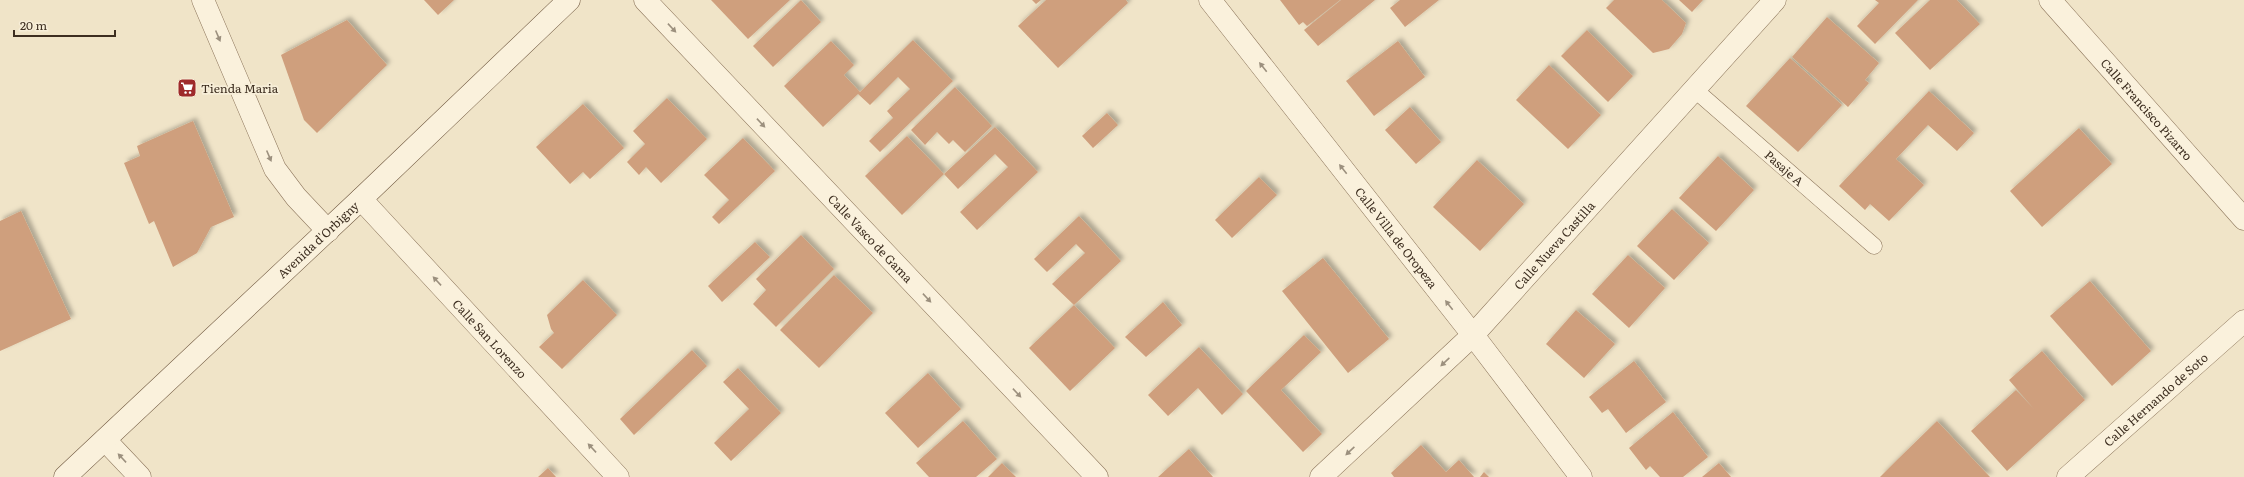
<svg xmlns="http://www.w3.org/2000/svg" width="2244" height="477" font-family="Literata,serif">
	<defs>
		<filter id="shadow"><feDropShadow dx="3.5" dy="-3.5" stdDeviation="2" flood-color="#0004"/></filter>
	</defs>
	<rect width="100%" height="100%" fill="#f0e4c8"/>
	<g fill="#cf9f7d" filter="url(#shadow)">
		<path d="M 424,0 L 454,0 L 438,15 Z"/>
		<path d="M 711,0 L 790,0 L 748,39 Z"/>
		<path d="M 801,0 L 821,22 L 773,67 L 753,46 Z"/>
		<path d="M 1032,0 L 1041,0 L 1036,4 Z"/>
		<path d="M 1046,0 L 1126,0 L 1128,3 L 1058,68 L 1018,26 Z"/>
		<path d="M 1280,0 L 1340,0 L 1307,26 L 1303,22 L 1299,25 Z"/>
		<path d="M 1341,0 L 1375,0 L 1318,46 L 1304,30 Z"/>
		<path d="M 1400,0 L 1439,0 L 1405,27 L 1390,8 Z"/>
		<path d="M 1614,0 L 1662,0 L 1686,23 L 1682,34 L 1669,49 L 1653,53 L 1606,8 Z"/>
		<path d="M 1679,0 L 1703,0 L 1692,12 Z"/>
		<path d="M 1875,0 L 1918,0 L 1875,44 L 1857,26 L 1879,3 Z"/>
		<path d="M 1930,0 L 1957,0 L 1980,24 L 1930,70 L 1895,33 Z"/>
		<path d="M 1827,17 L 1879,63 L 1865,80 L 1869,83 L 1848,107 L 1792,57 Z"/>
		<path d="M 347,20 L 387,65 L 317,133 L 304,120 L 281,55 Z"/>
		<path d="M 1587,30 L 1633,76 L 1608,102 L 1561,56 Z"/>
		<path d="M 913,40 L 953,81 L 880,152 L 869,141 L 893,118 L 887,111 L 910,89 L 898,77 L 870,105 L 858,94 L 823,127 L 784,86 L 831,41 L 854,65 L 844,75 L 860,92 Z"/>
		<path d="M 1398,41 L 1425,77 L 1374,116 L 1346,81 Z"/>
		<path d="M 1790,58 L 1842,105 L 1798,152 L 1746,106 Z"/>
		<path d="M 1549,65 L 1601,115 L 1568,149 L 1516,100 Z"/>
		<path d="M 955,87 L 992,126 L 965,152 L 953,140 L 949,144 L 937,132 L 925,145 L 911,130 Z"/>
		<path d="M 1929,91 L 1974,133 L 1957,151 L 1928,125 L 1896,159 L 1924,185 L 1889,221 L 1870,204 L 1865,210 L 1839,186 Z"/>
		<path d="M 667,98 L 707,139 L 661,183 L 646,167 L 639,175 L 627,162 L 645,144 L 633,131 Z"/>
		<path d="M 583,104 L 624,148 L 590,179 L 583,172 L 570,184 L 536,147 Z"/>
		<path d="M 1410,107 L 1441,142 L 1416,164 L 1385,130 Z"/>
		<path d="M 1107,113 L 1118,125 L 1093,148 L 1082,136 Z"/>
		<path d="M 193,121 L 234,217 L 211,227 L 197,253 L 173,267 L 154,221 L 149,224 L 124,163 L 140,156 L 137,146 Z"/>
		<path d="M 995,127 L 1038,172 L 977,230 L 960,212 L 1008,167 L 995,154 L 958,189 L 944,174 Z"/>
		<path d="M 2079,128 L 2112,164 L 2042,227 L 2010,191 Z"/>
		<path d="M 907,136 L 944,174 L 902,215 L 865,176 Z"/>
		<path d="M 743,138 L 775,171 L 719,224 L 712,217 L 729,200 L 704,175 Z"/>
		<path d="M 1718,156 L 1754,190 L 1716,231 L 1679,198 Z"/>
		<path d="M 1477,160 L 1524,204 L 1480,251 L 1433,207 Z"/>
		<path d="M 1259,177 L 1277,195 L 1232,238 L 1215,220 Z"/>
		<path d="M 1672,209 L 1709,243 L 1674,280 L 1637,246 Z"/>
		<path d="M 21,211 L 71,319 L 0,351 L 0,221 Z"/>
		<path d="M 1079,216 L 1121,261 L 1074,305 L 1052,284 L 1085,253 L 1076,244 L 1047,272 L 1034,259 Z"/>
		<path d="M 801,235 L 834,269 L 776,327 L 753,304 L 766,290 L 756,279 Z"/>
		<path d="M 755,242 L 770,257 L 722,302 L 708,286 Z"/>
		<path d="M 1628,255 L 1665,288 L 1629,328 L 1592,294 Z"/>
		<path d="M 1323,258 L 1389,339 L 1348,373 L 1282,291 Z"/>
		<path d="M 834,275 L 873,313 L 819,368 L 780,330 Z"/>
		<path d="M 583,280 L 617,315 L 562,369 L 539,347 L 554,333 L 551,329 L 547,315 Z"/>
		<path d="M 2090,281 L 2151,351 L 2112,386 L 2050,316 Z"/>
		<path d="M 1163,302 L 1182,325 L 1146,357 L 1125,337 Z"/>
		<path d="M 1074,305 L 1115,348 L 1070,391 L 1029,348 Z"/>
		<path d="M 1576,310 L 1615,344 L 1584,378 L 1546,344 Z"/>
		<path d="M 1304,335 L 1321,352 L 1281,390 L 1322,434 L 1303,452 L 1246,391 Z"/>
		<path d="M 1199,347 L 1243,394 L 1222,415 L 1198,388 L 1168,416 L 1148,395 Z"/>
		<path d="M 692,350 L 707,366 L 634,435 L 620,419 Z"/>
		<path d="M 2042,351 L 2085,400 L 2007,471 L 1971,431 L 2016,390 L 2034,409 L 2009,380 Z"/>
		<path d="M 1634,361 L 1666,402 L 1626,433 L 1608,409 L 1602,413 L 1589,397 Z"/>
		<path d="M 738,368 L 781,413 L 731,461 L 714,443 L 749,409 L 723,382 Z"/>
		<path d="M 928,373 L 961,409 L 918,448 L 885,413 Z"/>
		<path d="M 1673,412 L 1708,457 L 1683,477 L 1660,477 L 1650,466 L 1646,470 L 1629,448 Z"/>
		<path d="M 963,421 L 997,459 L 976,477 L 929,477 L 916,463 Z"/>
		<path d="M 1937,421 L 1990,477 L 1880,477 L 1897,460 Z"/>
		<path d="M 1421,445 L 1446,472 L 1459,460 L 1474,477 L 1394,477 L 1391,473 Z"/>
		<path d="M 1189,449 L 1213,477 L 1158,477 Z"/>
		<path d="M 1002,463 L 1016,477 L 988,477 Z"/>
		<path d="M 1719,463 L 1731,477 L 1702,477 Z"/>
		<path d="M 548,468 L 556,477 L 538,477 Z"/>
		<path d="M 1484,472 L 1489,477 L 1480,477 Z"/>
	</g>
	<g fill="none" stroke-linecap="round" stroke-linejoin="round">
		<g stroke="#8d765c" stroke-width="17">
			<g id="lane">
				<path id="s1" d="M 1694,89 L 1874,246"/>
			</g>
		</g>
		<g stroke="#8d765c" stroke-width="23">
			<g id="street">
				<path d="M 203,0 L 275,169 L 296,197 L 328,231"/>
				<path id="s2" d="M 645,0 L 1097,477"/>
				<path id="s3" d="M 1210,0 L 1473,335 L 1581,477"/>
				<path id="s4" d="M 2050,0 L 2244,219"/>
				<path id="s5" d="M 361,199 L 618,477"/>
				<path d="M 105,440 L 140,477"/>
				<path id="s6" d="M 1321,477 L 1473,335 L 1775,0"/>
				<path id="s7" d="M 2068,477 L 2244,321"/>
			</g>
		</g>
		<g stroke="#6f573f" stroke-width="23">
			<g id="secondary">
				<path id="s8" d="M 65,477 L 361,199 L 569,0"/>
			</g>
		</g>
		<use href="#lane" stroke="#faf1dc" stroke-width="16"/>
		<use href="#street" stroke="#faf1dc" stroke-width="22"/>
		<use href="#secondary" stroke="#faf1dc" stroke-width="22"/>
	</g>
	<defs><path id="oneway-solid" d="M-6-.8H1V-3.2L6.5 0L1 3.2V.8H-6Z"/></defs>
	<g fill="#9c907e">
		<use href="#oneway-solid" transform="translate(672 28) rotate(47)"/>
		<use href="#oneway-solid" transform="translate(218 36) rotate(67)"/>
		<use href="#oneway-solid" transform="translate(1263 67) rotate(-128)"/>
		<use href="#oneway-solid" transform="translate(761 123) rotate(47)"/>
		<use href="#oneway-solid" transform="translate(269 156) rotate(67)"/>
		<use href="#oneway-solid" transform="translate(1343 169) rotate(-128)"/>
		<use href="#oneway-solid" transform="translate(437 281) rotate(-133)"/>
		<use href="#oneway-solid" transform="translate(927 298) rotate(47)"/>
		<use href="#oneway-solid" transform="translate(1449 305) rotate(-128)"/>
		<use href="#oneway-solid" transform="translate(1445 362) rotate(137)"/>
		<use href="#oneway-solid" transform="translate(1017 393) rotate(47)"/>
		<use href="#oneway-solid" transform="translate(592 448) rotate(-133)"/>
		<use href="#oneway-solid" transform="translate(1350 451) rotate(137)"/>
		<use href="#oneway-solid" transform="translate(122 458) rotate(-133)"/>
	</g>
	<defs>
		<g id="supermarket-square" transform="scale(1)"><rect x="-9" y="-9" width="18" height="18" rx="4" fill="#9e2a2b" stroke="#f7eed8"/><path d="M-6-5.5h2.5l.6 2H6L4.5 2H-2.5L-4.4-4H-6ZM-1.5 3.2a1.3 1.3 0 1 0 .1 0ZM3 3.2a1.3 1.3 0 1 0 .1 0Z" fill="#fff"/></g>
	</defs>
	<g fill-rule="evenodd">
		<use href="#supermarket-square" x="187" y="88"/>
	</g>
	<g text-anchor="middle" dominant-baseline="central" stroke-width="3.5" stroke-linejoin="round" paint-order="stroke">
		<g font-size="12" fill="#3d2e20" stroke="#f7eed8" text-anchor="start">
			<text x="201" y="88">Tienda Maria</text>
		</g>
		<g font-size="12" fill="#3d2e20" stroke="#f7eed8">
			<text stroke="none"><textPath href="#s4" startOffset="146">Calle Francisco Pizarro</textPath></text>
			<text stroke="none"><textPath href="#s1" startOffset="120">Pasaje A</textPath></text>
			<text stroke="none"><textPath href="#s2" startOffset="328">Calle Vasco de Gama</textPath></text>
			<text stroke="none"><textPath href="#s3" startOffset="302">Calle Villa de Oropeza</textPath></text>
			<text stroke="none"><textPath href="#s8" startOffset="347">Avenida d'Orbigny</textPath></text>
			<text stroke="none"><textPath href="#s6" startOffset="329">Calle Nueva Castilla</textPath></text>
			<text stroke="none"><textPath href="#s5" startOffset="190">Calle San Lorenzo</textPath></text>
			<text stroke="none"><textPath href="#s7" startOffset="117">Calle Hernando de Soto</textPath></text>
		</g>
	</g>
	<path d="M14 30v6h101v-6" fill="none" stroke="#3d2e20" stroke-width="2"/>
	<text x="20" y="30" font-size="12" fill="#3d2e20" stroke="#f7eed8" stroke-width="3" paint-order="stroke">20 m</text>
</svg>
